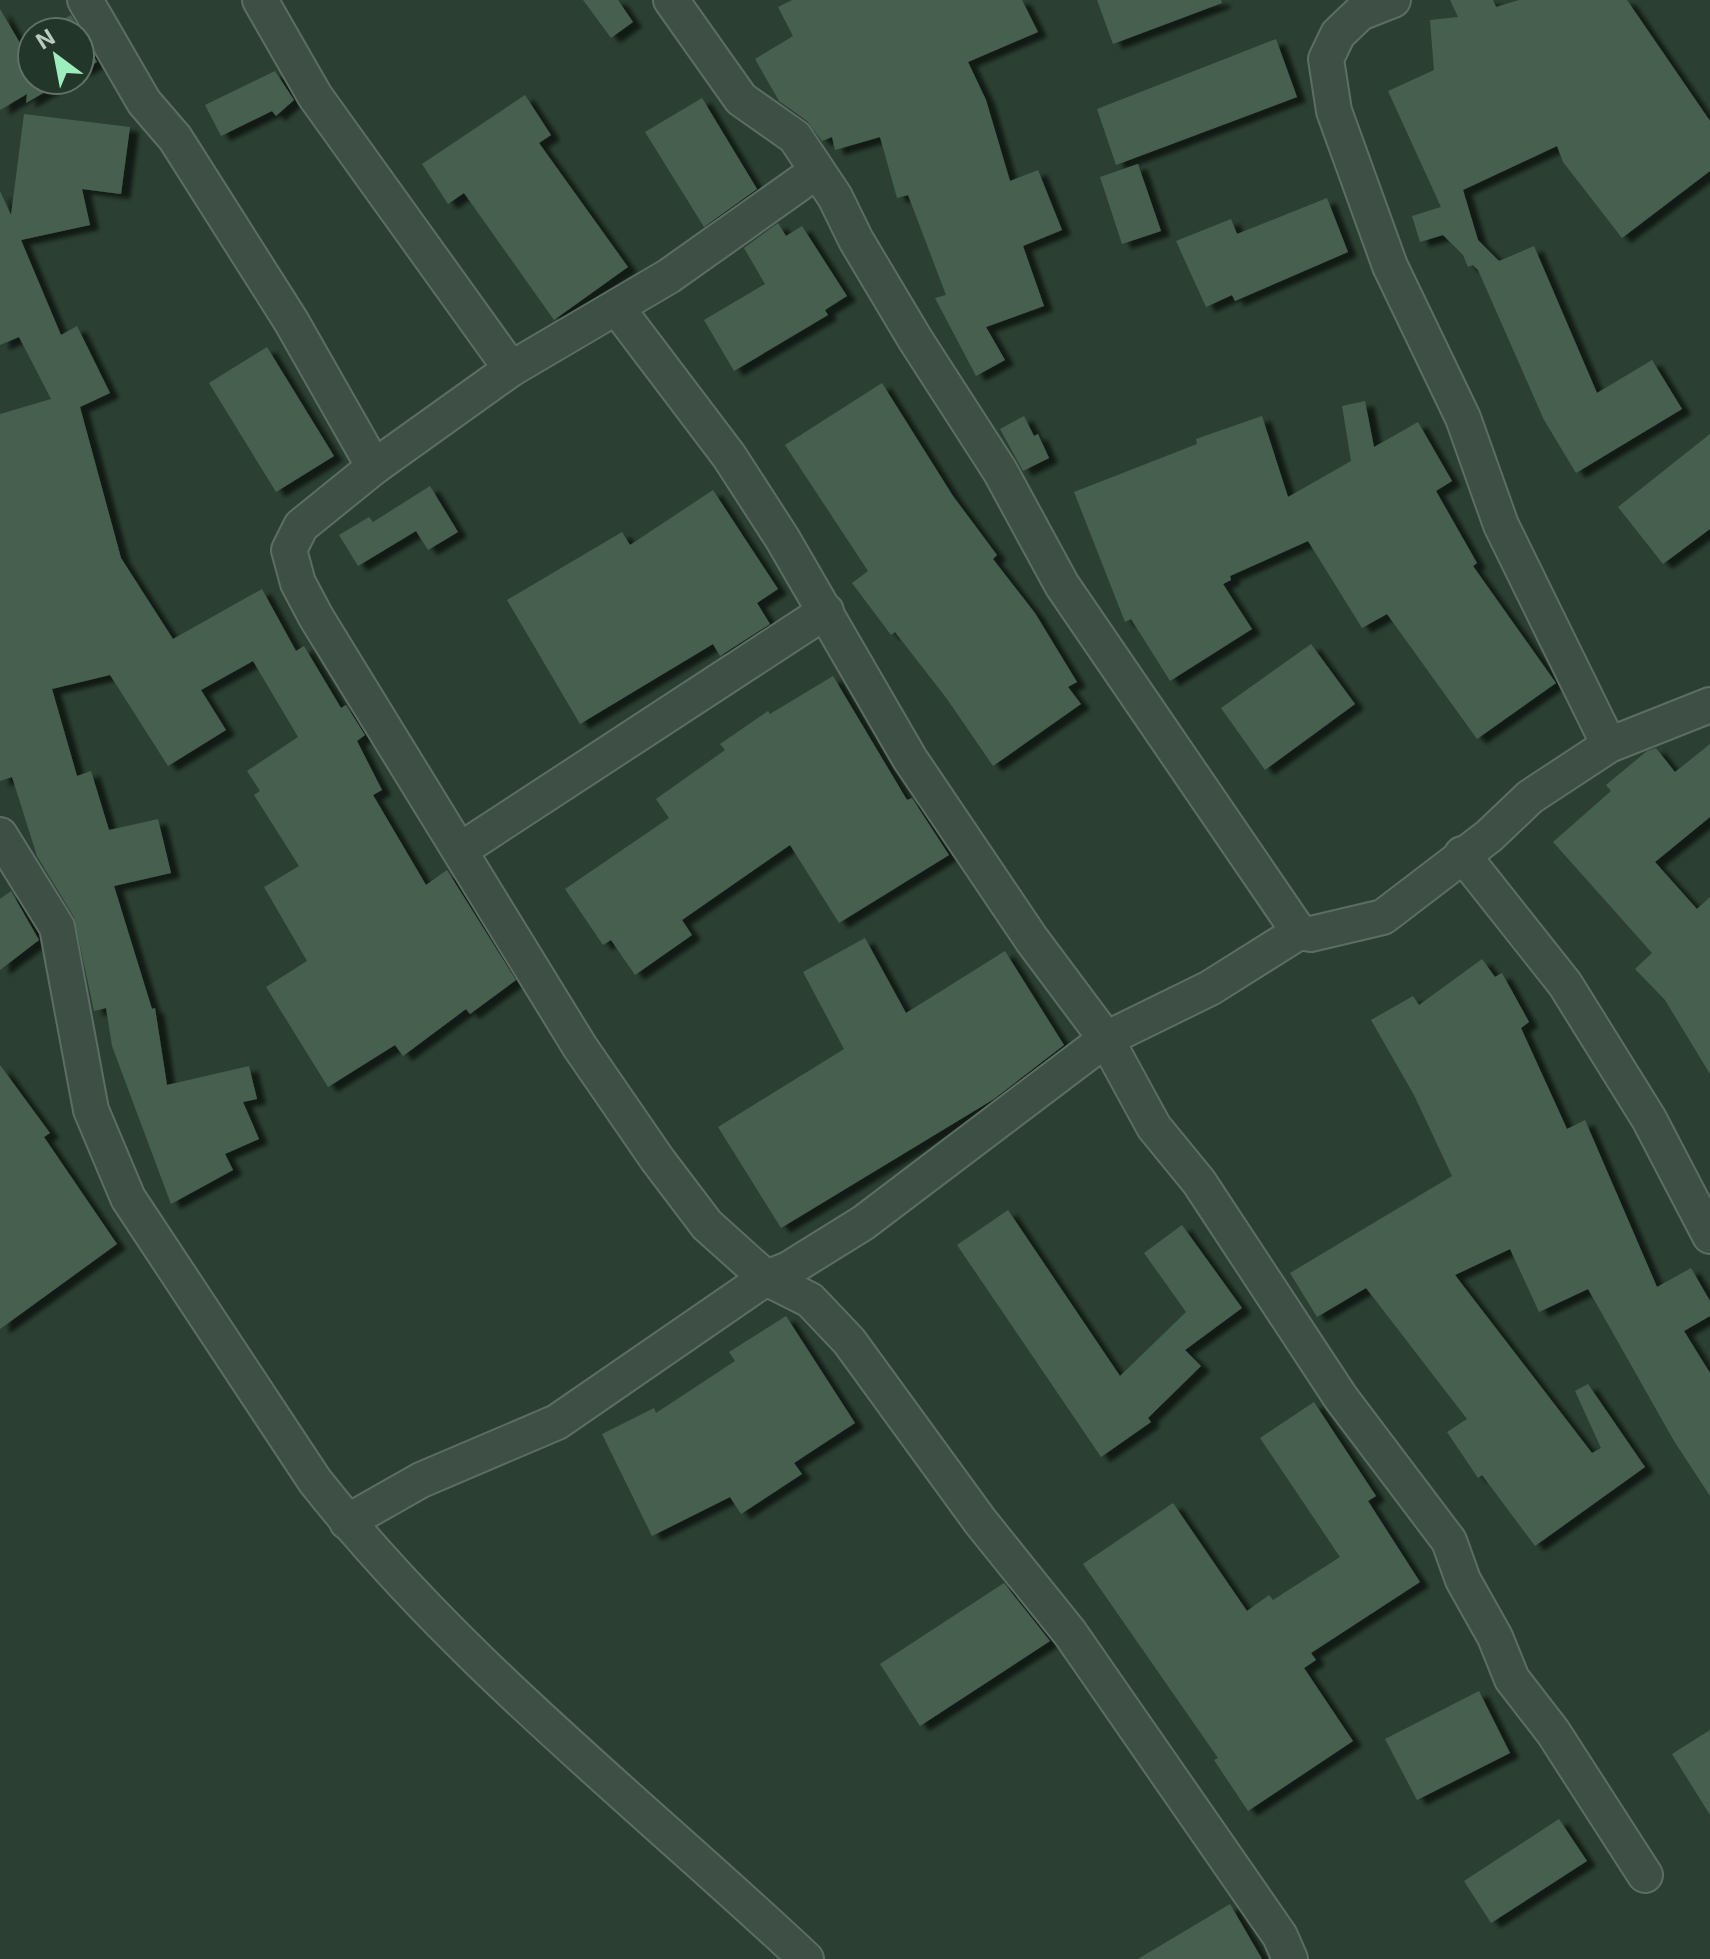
<svg xmlns="http://www.w3.org/2000/svg" width="1710" height="1959" font-family="Inter,sans-serif">
	<defs>
		<filter id="shadow"><feDropShadow dx="9" dy="5" stdDeviation="2" flood-color="#0009"/></filter>
	</defs>
	<rect width="100%" height="100%" fill="#2b4032"/>
	<g fill="#475f50" filter="url(#shadow)">
		<path d="M 583,0 L 618,0 L 633,22 L 611,38 Z"/>
		<path d="M 792,0 L 1022,0 L 1038,32 L 968,62 L 986,100 L 1010,181 L 1038,170 L 1062,230 L 1023,246 L 1044,306 L 986,327 L 1005,360 L 976,376 L 935,298 L 946,295 L 908,195 L 897,198 L 880,137 L 835,150 L 832,137 L 822,141 L 807,121 L 779,101 L 755,59 L 793,36 L 778,7 Z"/>
		<path d="M 1097,0 L 1221,0 L 1222,3 L 1113,44 Z"/>
		<path d="M 1450,0 L 1493,0 L 1496,7 L 1519,0 L 1627,0 L 1710,121 L 1710,171 L 1622,238 L 1563,162 L 1557,146 L 1463,190 L 1478,240 L 1499,261 L 1534,246 L 1597,393 L 1652,360 L 1682,409 L 1576,473 L 1544,420 L 1478,270 L 1473,265 L 1468,267 L 1463,255 L 1443,235 L 1420,242 L 1412,216 L 1441,207 L 1388,91 L 1434,70 L 1430,20 L 1458,17 Z"/>
		<path d="M 0,9 L 20,43 L 32,36 L 32,80 L 66,80 L 26,103 L 27,94 L 0,110 Z"/>
		<path d="M 71,15 L 97,62 L 80,72 L 80,32 L 40,32 Z"/>
		<path d="M 1276,39 L 1297,97 L 1116,165 L 1097,109 Z"/>
		<path d="M 275,71 L 294,100 L 276,116 L 272,111 L 221,136 L 205,105 Z"/>
		<path d="M 525,95 L 551,135 L 539,143 L 628,267 L 554,320 L 464,193 L 448,204 L 422,164 Z"/>
		<path d="M 702,98 L 757,189 L 704,227 L 645,132 Z"/>
		<path d="M 24,114 L 130,127 L 121,194 L 82,189 L 90,225 L 21,240 L 61,335 L 77,326 L 110,393 L 80,407 L 121,558 L 173,639 L 262,589 L 296,651 L 304,646 L 341,708 L 346,705 L 365,735 L 357,741 L 382,790 L 373,795 L 426,885 L 447,870 L 516,980 L 470,1014 L 466,1009 L 403,1056 L 395,1045 L 328,1087 L 266,987 L 307,961 L 264,887 L 299,866 L 254,795 L 260,791 L 247,771 L 298,737 L 253,661 L 201,690 L 226,730 L 168,766 L 110,675 L 52,689 L 77,776 L 91,771 L 109,830 L 158,819 L 171,873 L 114,886 L 152,1009 L 155,1008 L 167,1085 L 249,1066 L 257,1099 L 243,1102 L 259,1139 L 225,1154 L 233,1170 L 171,1204 L 112,1046 L 106,1008 L 94,1011 L 74,917 L 37,856 L 12,777 L 0,781 L 0,414 L 51,399 L 19,337 L 0,345 L 0,191 L 11,215 Z"/>
		<path d="M 1138,164 L 1161,231 L 1122,244 L 1100,177 Z"/>
		<path d="M 1327,198 L 1348,252 L 1235,301 L 1232,295 L 1206,307 L 1176,241 L 1231,219 L 1237,234 Z"/>
		<path d="M 778,223 L 786,236 L 802,226 L 847,296 L 825,310 L 828,315 L 734,371 L 704,320 L 765,284 L 744,248 Z"/>
		<path d="M 267,347 L 334,456 L 276,492 L 209,383 Z"/>
		<path d="M 882,383 L 953,496 L 997,555 L 993,559 L 1035,613 L 1077,682 L 1068,687 L 1081,704 L 993,766 L 947,699 L 895,632 L 891,635 L 852,583 L 868,571 L 785,445 Z"/>
		<path d="M 1365,401 L 1374,447 L 1418,422 L 1452,481 L 1436,491 L 1477,563 L 1473,566 L 1556,683 L 1477,739 L 1387,614 L 1362,628 L 1308,541 L 1230,576 L 1231,580 L 1223,584 L 1252,629 L 1170,681 L 1131,619 L 1125,622 L 1074,492 L 1197,444 L 1196,439 L 1262,416 L 1288,497 L 1351,461 L 1342,406 Z"/>
		<path d="M 1024,416 L 1034,436 L 1038,434 L 1049,458 L 1023,471 L 1000,429 Z"/>
		<path d="M 1710,434 L 1710,529 L 1663,564 L 1618,507 Z"/>
		<path d="M 430,486 L 458,532 L 428,550 L 416,531 L 358,566 L 339,535 L 369,517 L 373,522 Z"/>
		<path d="M 713,490 L 778,589 L 757,603 L 770,624 L 720,656 L 713,644 L 580,724 L 507,600 L 622,532 L 630,545 Z"/>
		<path d="M 1311,644 L 1355,704 L 1265,770 L 1221,708 Z"/>
		<path d="M 833,676 L 907,800 L 912,798 L 949,855 L 839,923 L 790,845 L 682,920 L 692,935 L 635,975 L 611,940 L 603,945 L 565,889 L 669,818 L 656,799 L 725,750 L 720,744 L 768,711 L 770,714 Z"/>
		<path d="M 1710,744 L 1710,817 L 1655,862 L 1697,909 L 1710,897 L 1710,1074 L 1665,1000 L 1635,969 L 1652,953 L 1553,842 L 1611,791 L 1606,785 L 1647,751 L 1656,748 L 1675,772 Z"/>
		<path d="M 11,891 L 39,940 L 0,970 L 0,899 Z"/>
		<path d="M 865,938 L 906,1013 L 1005,951 L 1064,1045 L 994,1099 L 781,1228 L 718,1127 L 844,1049 L 803,972 Z"/>
		<path d="M 1482,959 L 1495,977 L 1502,973 L 1529,1022 L 1521,1028 L 1567,1129 L 1585,1120 L 1657,1287 L 1691,1268 L 1710,1301 L 1710,1316 L 1684,1331 L 1710,1373 L 1710,1496 L 1674,1441 L 1588,1289 L 1539,1312 L 1510,1249 L 1455,1275 L 1592,1453 L 1601,1448 L 1575,1391 L 1588,1384 L 1645,1467 L 1535,1546 L 1482,1475 L 1478,1478 L 1447,1432 L 1467,1419 L 1366,1288 L 1317,1317 L 1290,1273 L 1452,1176 L 1414,1095 L 1371,1020 L 1413,996 L 1419,1005 Z"/>
		<path d="M 0,1065 L 50,1133 L 44,1137 L 117,1244 L 0,1329 Z"/>
		<path d="M 1008,1210 L 1120,1376 L 1186,1312 L 1144,1253 L 1182,1225 L 1242,1308 L 1185,1350 L 1201,1366 L 1148,1418 L 1151,1422 L 1101,1457 L 957,1245 Z"/>
		<path d="M 786,1316 L 855,1423 L 794,1463 L 802,1474 L 741,1514 L 730,1497 L 652,1536 L 602,1434 L 654,1408 L 656,1413 L 735,1361 L 729,1352 Z"/>
		<path d="M 1314,1402 L 1376,1496 L 1368,1501 L 1420,1582 L 1311,1653 L 1316,1660 L 1304,1668 L 1353,1741 L 1248,1811 L 1214,1760 L 1218,1758 L 1083,1564 L 1173,1503 L 1247,1611 L 1269,1595 L 1273,1600 L 1340,1557 L 1260,1438 Z"/>
		<path d="M 1004,1583 L 1050,1641 L 920,1726 L 880,1664 Z"/>
		<path d="M 1479,1691 L 1510,1753 L 1417,1800 L 1385,1739 Z"/>
		<path d="M 1710,1730 L 1710,1815 L 1672,1754 Z"/>
		<path d="M 1559,1819 L 1587,1861 L 1491,1923 L 1464,1881 Z"/>
		<path d="M 1230,1904 L 1262,1959 L 1138,1959 Z"/>
	</g>
	<g fill="none" stroke-linecap="round" stroke-linejoin="round">
		<g stroke="#5c6e63" stroke-width="38">
			<g id="street">
				<path d="M 85,0 L 144,102 L 175,138 L 291,321 L 374,467"/>
				<path d="M 260,0 L 315,96 L 511,369"/>
				<path d="M 671,0 L 741,99 L 795,137 L 835,197 L 856,240 L 915,339 L 1000,471 L 1062,585 L 1299,932"/>
				<path d="M 1393,0 L 1360,13 L 1338,34 L 1326,59 L 1334,111 L 1390,266 L 1463,418 L 1501,525 L 1609,745"/>
				<path d="M 817,171 L 669,276 L 511,369 L 374,467 L 301,526 L 289,550 L 298,583 L 316,617 L 580,1047 L 657,1159 L 707,1225 L 766,1278 L 810,1300 L 849,1341 L 980,1521 L 1070,1633 L 1280,1936 L 1290,1959"/>
				<path d="M 617,308 L 729,456 L 782,538 L 910,759 L 1032,940 L 1106,1039 L 1154,1127 L 1199,1182 L 1341,1398 L 1449,1541 L 1463,1580 L 1495,1637 L 1512,1679 L 1553,1732 L 1645,1875"/>
				<path d="M 0,835 L 57,927 L 91,1110 L 128,1198 L 315,1481 C 458,1662 639,1802 806,1959"/>
				<path d="M 462,849 L 826,611"/>
				<path d="M 1462,854 L 1565,984 L 1649,1119 L 1710,1236"/>
				<path d="M 347,1522 L 421,1480 L 557,1422 L 766,1278 L 789,1269 L 863,1223 L 1106,1039 L 1210,988 L 1299,932 L 1311,934 L 1383,917 L 1489,836 L 1530,797 L 1609,745 L 1710,705"/>
			</g>
		</g>
		<use href="#street" stroke="#3e5045" stroke-width="34"/>
	</g>
	<g transform="translate(56 56) rotate(328)"><circle r="38" fill="#23362a" stroke="#607166" stroke-width="2"/>
	<path d="M0-6L14 30L0 20L-14 30Z" fill="#9eedbd"/>
	<text y="-12" font-size="22" font-weight="bold" text-anchor="middle" fill="#bbcac1">N</text>
	</g>
</svg>
